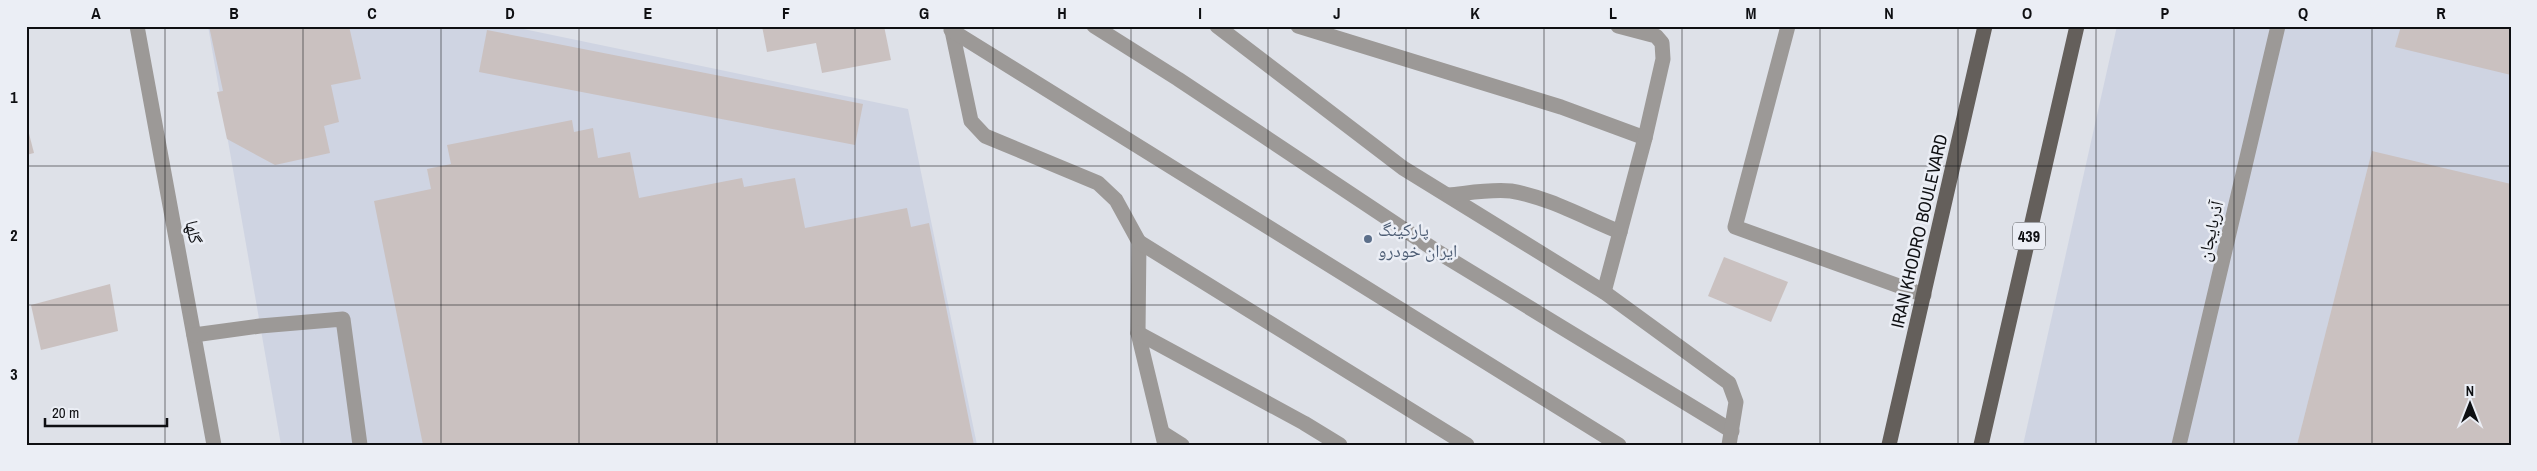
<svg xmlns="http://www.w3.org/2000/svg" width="2537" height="471" font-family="'Archivo Narrow','Noto Naskh Arabic',sans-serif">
	<rect width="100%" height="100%" fill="#dee1e8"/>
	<g fill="#cfd4e2">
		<path d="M 208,26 L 509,26 L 908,109 L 977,445 L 281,445 Z"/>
		<path d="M 2117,26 L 2511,26 L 2511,445 L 2023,445 Z"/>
	</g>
	<g fill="#cac1c0">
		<path d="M 209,26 L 349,26 L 361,79 L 331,85 L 339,122 L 324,126 L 330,153 L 275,165 L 227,139 L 217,92 L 223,91 Z"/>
		<path d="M 762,26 L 884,26 L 891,60 L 822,73 L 816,43 L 767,52 Z"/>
		<path d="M 2401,26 L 2511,26 L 2511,75 L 2395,47 Z"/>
		<path d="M 487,30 L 863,104 L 855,145 L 479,72 Z"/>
		<path d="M 572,120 L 574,132 L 593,128 L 598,158 L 630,152 L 639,198 L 742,178 L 744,187 L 795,178 L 805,228 L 907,208 L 911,227 L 929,223 L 974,445 L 423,445 L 374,201 L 431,189 L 427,169 L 451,164 L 447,145 Z"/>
		<path d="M 26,122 L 34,153 L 26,155 Z"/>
		<path d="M 2372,151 L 2511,184 L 2511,445 L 2297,445 Z"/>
		<path d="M 1724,257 L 1788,282 L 1771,322 L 1708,296 Z"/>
		<path d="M 110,284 L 118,331 L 41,350 L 31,305 Z"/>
	</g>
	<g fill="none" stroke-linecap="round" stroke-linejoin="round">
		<g stroke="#9c9997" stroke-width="15">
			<path d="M 137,26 L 214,445"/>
			<path d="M 951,26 L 971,121 L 985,136 L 1098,183 L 1116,200 L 1139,242 L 1138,333 L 1165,445"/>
			<path d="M 1094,26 L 1178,79 L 1438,252 L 1732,431"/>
			<path d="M 1217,26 L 1403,168 L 1604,292 L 1729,383 L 1736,402 L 1729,445"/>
			<path d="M 1298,26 L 1561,107 L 1645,138"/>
			<path d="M 1788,26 L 1735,227 L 1924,295"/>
			<path d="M 951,30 L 1619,445"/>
			<path d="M 1449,195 C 1469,193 1490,189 1511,191 C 1548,197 1585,218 1620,232"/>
			<path d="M 1139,242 L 1467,445"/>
			<path d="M 1604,292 L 1645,138 L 1663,59 L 1662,43 L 1656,36 L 1618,26"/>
			<path d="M 1138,333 L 1304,423 L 1340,445"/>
			<path d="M 194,335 L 260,326 L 343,319 L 360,445"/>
			<path d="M 1163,433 L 1182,445"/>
			<path d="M 2179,445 L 2278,26"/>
		</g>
		<g stroke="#645f5b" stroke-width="15">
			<path d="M 1889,445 L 1985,26"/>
			<path d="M 1981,445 L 2077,26"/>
		</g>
	</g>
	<path fill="none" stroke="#0e0f12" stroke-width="1" stroke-opacity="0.55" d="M 165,26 L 165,445M 303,26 L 303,445M 441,26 L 441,445M 579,26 L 579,445M 717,26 L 717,445M 855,26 L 855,445M 993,26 L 993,445M 1131,26 L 1131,445M 1268,26 L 1268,445M 1406,26 L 1406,445M 1544,26 L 1544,445M 1682,26 L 1682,445M 1820,26 L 1820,445M 1958,26 L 1958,445M 2096,26 L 2096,445M 2234,26 L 2234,445M 2372,26 L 2372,445M 26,166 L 2511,166M 26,305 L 2511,305"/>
	<circle fill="#5c6f8a" stroke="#ebeef5" stroke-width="2" cx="1368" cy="239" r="5"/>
	<g text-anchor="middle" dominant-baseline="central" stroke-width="5" stroke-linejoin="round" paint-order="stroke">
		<rect fill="#ebeef5" stroke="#505256" stroke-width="1" x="2013" y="222.5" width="32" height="27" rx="4"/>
		<g font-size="16" font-weight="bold" fill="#0e0f12">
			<text x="2029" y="236">439</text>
		</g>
		<g font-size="18" fill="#4e5e75" stroke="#ebeef5" text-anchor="start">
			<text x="1378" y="229">پارکینگ<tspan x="1378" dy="21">ایران خودرو</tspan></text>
		</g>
		<g font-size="18" fill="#0e0f12" stroke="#ebeef5">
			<text transform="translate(1919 231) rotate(-77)">IRAN KHODRO BOULEVARD</text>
			<text transform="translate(2210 231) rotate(-77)">آذربایجان</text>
			<text transform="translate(194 232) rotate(79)">گلها</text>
		</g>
	</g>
	<rect width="2537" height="471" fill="none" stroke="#ebeef5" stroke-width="55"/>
	<g transform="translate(2470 404)" stroke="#ebeef5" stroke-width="4" paint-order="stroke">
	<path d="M0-4L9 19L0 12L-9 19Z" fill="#0e0f12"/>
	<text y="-8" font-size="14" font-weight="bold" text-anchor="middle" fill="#0e0f12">N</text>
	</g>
	<path d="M45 418v8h122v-8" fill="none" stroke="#0e0f12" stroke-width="2.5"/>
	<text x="52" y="418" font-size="15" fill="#0e0f12" stroke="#ebeef5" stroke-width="4" paint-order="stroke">20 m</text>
	<rect x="28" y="28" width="2482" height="416" fill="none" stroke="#0e0f12" stroke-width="2"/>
	<g font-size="16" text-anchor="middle" font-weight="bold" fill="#0e0f12">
		<text x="96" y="19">A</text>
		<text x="234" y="19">B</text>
		<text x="372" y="19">C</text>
		<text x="510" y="19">D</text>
		<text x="648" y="19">E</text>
		<text x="786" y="19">F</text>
		<text x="924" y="19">G</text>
		<text x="1062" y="19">H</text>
		<text x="1200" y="19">I</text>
		<text x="1337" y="19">J</text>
		<text x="1475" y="19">K</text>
		<text x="1613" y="19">L</text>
		<text x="1751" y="19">M</text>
		<text x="1889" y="19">N</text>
		<text x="2027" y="19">O</text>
		<text x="2165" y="19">P</text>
		<text x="2303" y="19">Q</text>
		<text x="2441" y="19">R</text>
		<text x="14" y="103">1</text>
		<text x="14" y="241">2</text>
		<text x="14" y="380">3</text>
	</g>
</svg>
